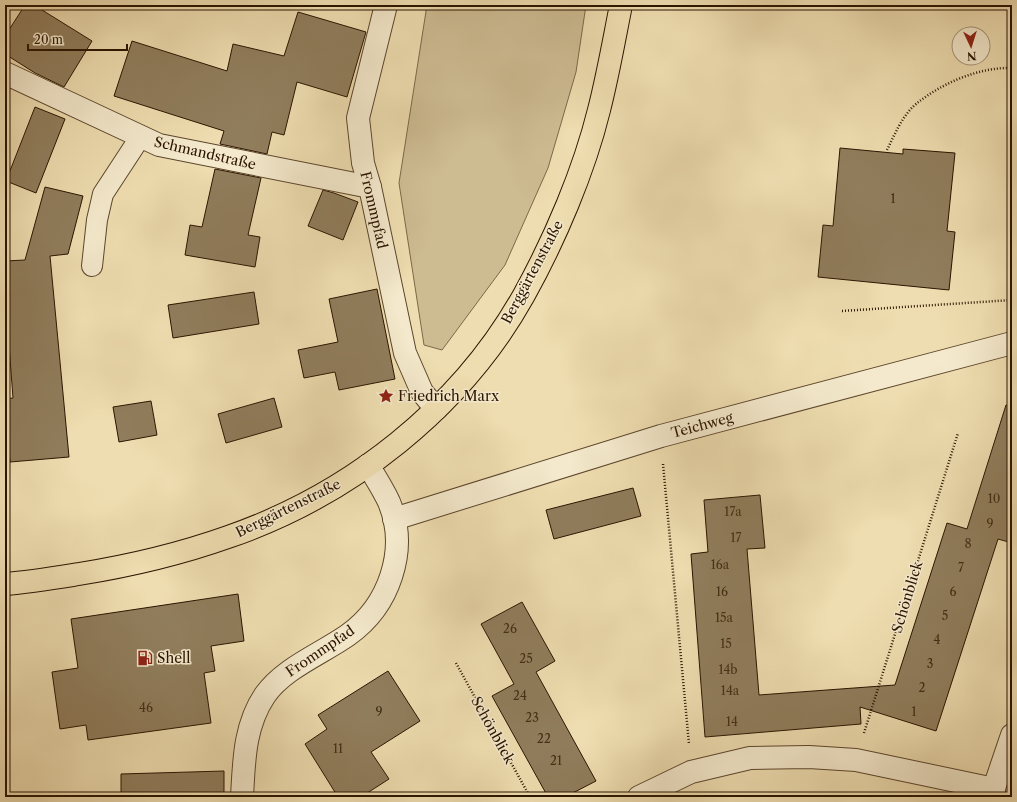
<svg xmlns="http://www.w3.org/2000/svg" width="1017" height="802" font-family="'Libre Caslon Text',serif">
	<rect width="100%" height="100%" fill="#eeddb0"/>
	<filter id="stains"><feTurbulence type="fractalNoise" baseFrequency=".005" numOctaves="4"/><feColorMatrix values="0 0 0 0 .2 0 0 0 0 .09 0 0 0 0 .02 0 0 0 .5 -.17"/></filter>
	<radialGradient id="worn" r=".72"><stop offset=".6" stop-color="#630" stop-opacity="0"/><stop offset="1" stop-color="#630" stop-opacity=".3"/></radialGradient>
	<path fill="#cdbb92" stroke="#7c6849" d="M 427,5 L 586,5 L 576,72 L 548,168 L 505,265 L 442,350 L 424,345 L 399,183 Z"/>
	<g fill="#907d5c" stroke="#2b1400">
		<path d="M 25,5 L 34,5 L 92,41 L 64,87 L 35,73 L 5,54 L 5,36 Z"/>
		<path d="M 298,12 L 366,32 L 347,97 L 297,82 L 284,135 L 272,132 L 267,154 L 220,144 L 224,131 L 114,96 L 132,41 L 227,71 L 233,44 L 284,56 Z"/>
		<path d="M 35,107 L 65,119 L 36,193 L 6,181 Z"/>
		<path d="M 840,148 L 903,154 L 903,149 L 955,153 L 947,231 L 955,232 L 949,290 L 818,277 L 823,225 L 833,226 Z"/>
		<path d="M 215,169 L 261,178 L 248,235 L 260,237 L 255,267 L 185,255 L 190,225 L 202,227 Z"/>
		<path d="M 45,187 L 83,196 L 68,254 L 50,256 L 69,457 L 10,462 L 5,399 L 13,398 L 5,292 L 5,261 L 25,260 Z"/>
		<path d="M 323,190 L 334,193 L 358,202 L 343,240 L 308,226 Z"/>
		<path d="M 377,289 L 395,379 L 339,390 L 335,372 L 304,378 L 298,350 L 338,342 L 329,299 Z"/>
		<path d="M 254,292 L 259,324 L 173,338 L 168,305 Z"/>
		<path d="M 274,398 L 282,427 L 226,443 L 218,414 Z"/>
		<path d="M 151,401 L 157,435 L 119,442 L 113,407 Z"/>
		<path d="M 1006,405 L 1012,406 L 1012,543 L 998,539 L 936,731 L 860,707 L 861,724 L 705,737 L 691,554 L 708,552 L 704,500 L 760,495 L 765,548 L 747,549 L 759,695 L 895,685 L 947,523 L 967,529 Z"/>
		<path d="M 633,488 L 641,516 L 554,539 L 546,510 Z"/>
		<path d="M 238,594 L 244,641 L 211,646 L 215,671 L 204,673 L 211,723 L 88,740 L 86,725 L 60,729 L 52,672 L 78,668 L 71,619 Z"/>
		<path d="M 522,602 L 555,661 L 536,672 L 596,781 L 565,797 L 548,797 L 492,696 L 514,684 L 481,624 Z"/>
		<path d="M 388,671 L 420,721 L 371,752 L 389,779 L 361,797 L 338,797 L 305,744 L 327,729 L 318,715 Z"/>
		<path d="M 224,771 L 224,797 L 121,797 L 121,774 Z"/>
	</g>
	<g fill="none" stroke-linecap="round" stroke-linejoin="round">
		<g stroke="#5c462c" stroke-width="22">
			<path id="service" d="M 92,266 L 97,220 L 103,194 L 141,136"/>
		</g>
		<g stroke="#5c462c" stroke-width="24">
			<g id="minor">
				<path d="M 386,5 L 358,118 L 363,163 L 370,187 L 405,353 L 422,392 L 436,409"/>
				<path d="M 5,73 L 159,145 L 370,187"/>
				<path d="M 394,519 L 661,436 L 1012,343"/>
				<path d="M 242,797 C 244,762 244,726 265,695 C 284,668 321,654 348,635 C 389,606 409,550 389,502 C 383,489 375,477 368,465"/>
				<path d="M 639,797 L 691,772 L 750,758 L 809,757 L 856,760 L 994,789"/>
			</g>
		</g>
		<g stroke="#5c462c" stroke-width="24">
			<path id="tertiary" d="M 991,797 L 1012,735"/>
		</g>
		<g stroke="#2b1400" stroke-width="24">
			<path id="primary" d="M 5,584 C 30,582 54,578 79,574 C 129,566 180,554 228,537 C 350,495 461,408 524,295 C 555,239 584,171 599,110 C 608,75 614,40 621,5"/>
		</g>
		<g stroke="#2b1400" stroke-width="2.5" stroke-dasharray="1 2" stroke-linecap="butt">
			<path d="M 887,150 C 895,134 902,116 916,104 C 942,83 979,67 1012,68"/>
			<path d="M 842,311 L 1012,300"/>
			<path d="M 663,464 L 689,744"/>
			<path d="M 456,663 L 530,797"/>
			<path d="M 864,733 L 958,433"/>
		</g>
		<use href="#service" stroke="#f4e9cc" stroke-width="20"/>
		<use href="#minor" stroke="#f4e9cc" stroke-width="22"/>
		<use href="#tertiary" stroke="#f4e9cc" stroke-width="22"/>
		<use href="#primary" stroke="#eeddb0" stroke-width="22"/>
	</g>
	<defs>
		<g id="sight-bare" transform="scale(1.2)"><path d="M0-6L1.8-2.2L6-1.7L2.9 1.2L3.7 5.4L0 3.3L-3.7 5.4L-2.9 1.2L-6-1.7L-1.8-2.2Z" fill="#8f2418" stroke="#f4e9cc" stroke-width="2.5" paint-order="stroke"/></g>
		<g id="fuel-bare" transform="scale(1.2)"><path d="M-5.5-6h7V0h2V4h1.3V-2.5L3-4.5l.8-.8L6-3V5H2.5V1h-1V6h-7ZM-4.2-4.7v3.2H.2V-4.7Z" fill="#8f2418" stroke="#f4e9cc" stroke-width="2.5" paint-order="stroke"/></g>
	</defs>
	<g fill-rule="evenodd">
		<use href="#sight-bare" x="386" y="396"/>
		<use href="#fuel-bare" x="145" y="658"/>
	</g>
	<g text-anchor="middle" dominant-baseline="central" stroke-width="3" stroke-linejoin="round" paint-order="stroke">
		<g font-size="12" fill="#442e17">
			<text x="893" y="198">1</text>
			<text x="994" y="498">10</text>
			<text x="733" y="511">17a</text>
			<text x="990" y="523">9</text>
			<text x="736" y="537">17</text>
			<text x="968" y="543">8</text>
			<text x="720" y="564">16a</text>
			<text x="961" y="567">7</text>
			<text x="722" y="591">16</text>
			<text x="953" y="591">6</text>
			<text x="945" y="615">5</text>
			<text x="724" y="617">15a</text>
			<text x="510" y="628">26</text>
			<text x="937" y="639">4</text>
			<text x="726" y="643">15</text>
			<text x="526" y="658">25</text>
			<text x="930" y="663">3</text>
			<text x="728" y="669">14b</text>
			<text x="922" y="687">2</text>
			<text x="730" y="690">14a</text>
			<text x="520" y="695">24</text>
			<text x="146" y="707">46</text>
			<text x="379" y="711">9</text>
			<text x="914" y="711">1</text>
			<text x="532" y="717">23</text>
			<text x="732" y="721">14</text>
			<text x="544" y="738">22</text>
			<text x="338" y="748">11</text>
			<text x="556" y="760">21</text>
		</g>
		<g font-size="14" fill="#2b1400" stroke="#f4e9cc">
			<text transform="translate(205 153) rotate(13)">Schmandstraße</text>
			<text transform="translate(374 210) rotate(77)">Frommpfad</text>
			<text transform="translate(532 272) rotate(-62)">Berggärtenstraße</text>
			<text transform="translate(702 425) rotate(-15)">Teichweg</text>
			<text transform="translate(288 508) rotate(-26)">Berggärtenstraße</text>
			<text transform="translate(907 597) rotate(-73)">Schönblick</text>
			<text transform="translate(320 651) rotate(-34)">Frommpfad</text>
			<text transform="translate(493 730) rotate(61)">Schönblick</text>
		</g>
		<g font-size="14" fill="#2b1400" stroke="#f4e9cc" text-anchor="start">
			<text x="398" y="396">Friedrich Marx</text>
			<text x="157" y="658">Shell</text>
		</g>
	</g>
	<rect width="1017" height="802" fill="none" stroke="#eeddb0" stroke-width="20"/>
	<rect x="6" y="6" width="1005" height="790" fill="none" stroke="#2b1400" stroke-width="2"/>
	<rect x="10" y="10" width="997" height="782" fill="none" stroke="#2b1400"/>
	<g transform="translate(971 46) rotate(176)"><circle r="19" fill="#f4e9cc" stroke="#a4947a"/>
	<path d="M0-3L7 15L0 10L-7 15Z" fill="#8f2418"/>
	<text y="-6" font-size="11" font-weight="bold" text-anchor="middle" fill="#2b1400">N</text>
	</g>
	<path d="M28 44v6h99v-6" fill="none" stroke="#2b1400" stroke-width="2"/>
	<text x="34" y="44" font-size="12" fill="#2b1400" stroke="#f4e9cc" stroke-width="3" paint-order="stroke">20 m</text>
	<rect width="100%" height="100%" filter="url(#stains)"/>
	<rect width="100%" height="100%" fill="url(#worn)"/>
</svg>
